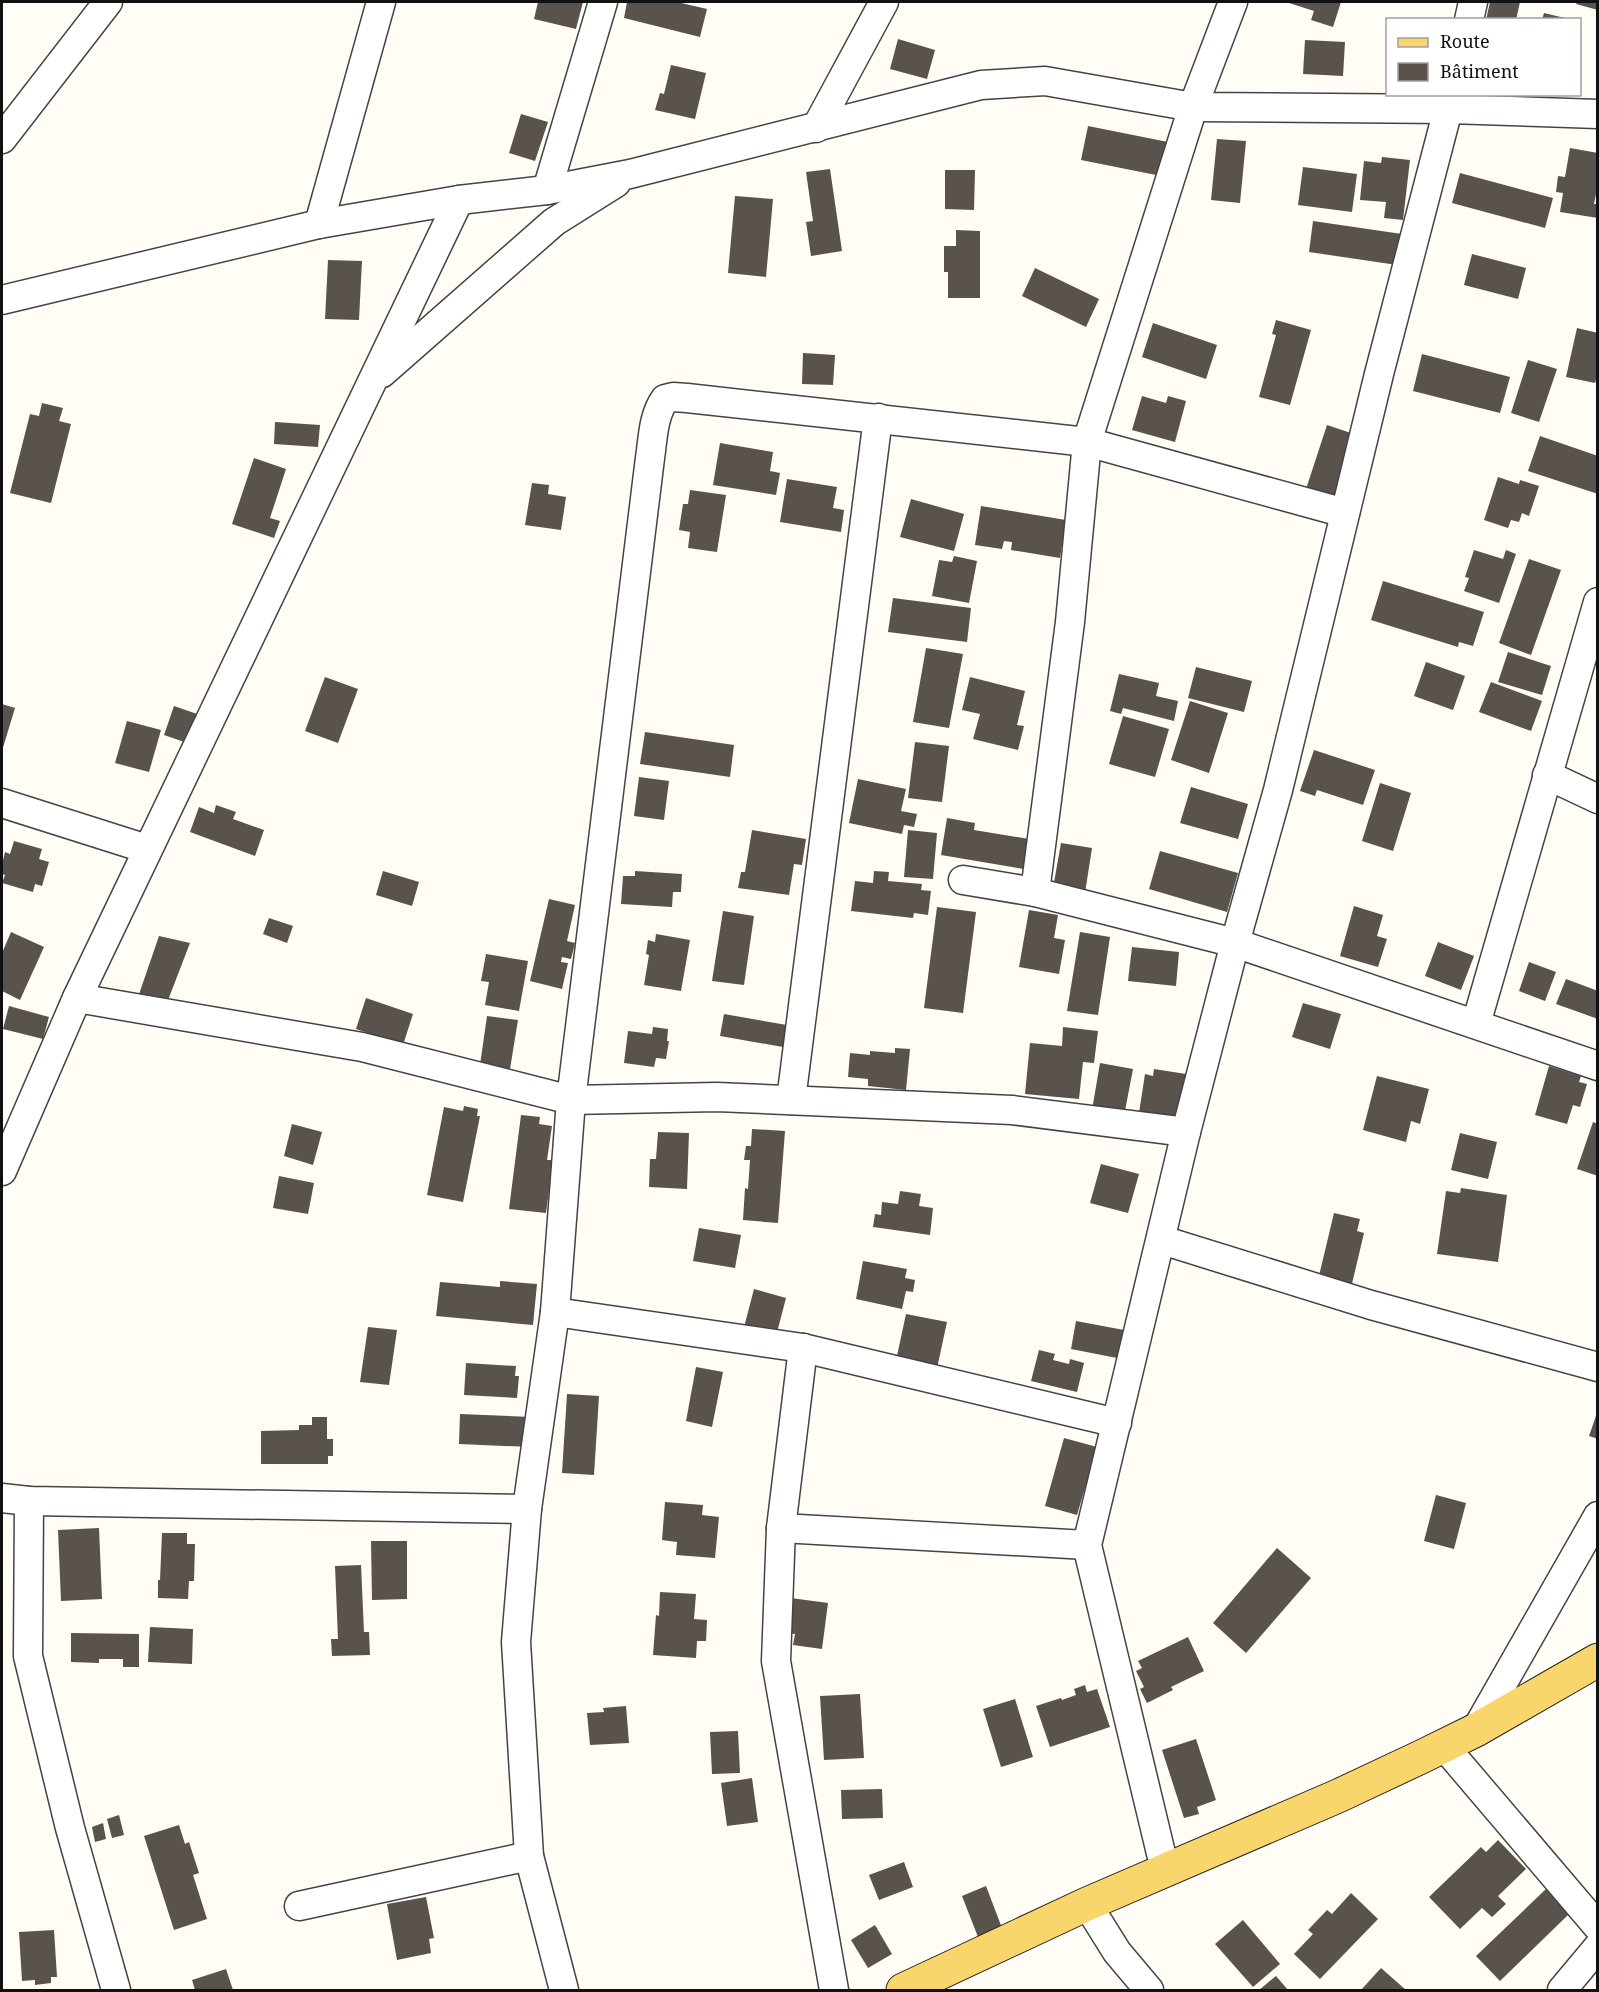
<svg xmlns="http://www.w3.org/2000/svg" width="1599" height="1992" font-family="'Noto Serif',serif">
	<rect width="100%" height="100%" fill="#fffdf5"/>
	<g fill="#5a524d">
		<path d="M 538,2 L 583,2 L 576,29 L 534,19 Z"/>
		<path d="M 627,2 L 677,2 L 707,9 L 700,37 L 624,18 Z"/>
		<path d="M 1286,2 L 1341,2 L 1333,27 L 1311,20 L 1314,11 Z"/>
		<path d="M 1490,2 L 1520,2 L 1516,20 L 1486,20 Z"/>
		<path d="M 1577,2 L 1598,2 L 1598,10 L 1576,4 Z"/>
		<path d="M 1544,13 L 1569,19 L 1569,20 L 1542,20 Z"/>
		<path d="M 898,39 L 935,50 L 927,79 L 890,69 Z"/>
		<path d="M 1305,40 L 1345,42 L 1343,76 L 1303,74 Z"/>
		<path d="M 671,65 L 706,73 L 695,119 L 655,110 L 660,93 L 664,94 Z"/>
		<path d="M 521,114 L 548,122 L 535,161 L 509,153 Z"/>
		<path d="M 1088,126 L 1173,143 L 1166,177 L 1081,160 Z"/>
		<path d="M 1217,139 L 1246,141 L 1240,203 L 1211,200 Z"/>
		<path d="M 1570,148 L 1598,153 L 1598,185 L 1594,204 L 1598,204 L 1598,218 L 1560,212 L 1563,193 L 1556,192 L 1558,176 L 1565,177 Z"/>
		<path d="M 1382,157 L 1410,160 L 1403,220 L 1384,218 L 1386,202 L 1360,200 L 1364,161 L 1381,163 Z"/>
		<path d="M 1303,167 L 1357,174 L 1352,212 L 1298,205 Z"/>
		<path d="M 830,169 L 842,251 L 811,256 L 806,222 L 813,221 L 806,172 Z"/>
		<path d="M 945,170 L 975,170 L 974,210 L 945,209 Z"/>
		<path d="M 1460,173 L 1553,198 L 1545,228 L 1452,203 Z"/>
		<path d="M 735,196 L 773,199 L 766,277 L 728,273 Z"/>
		<path d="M 1313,221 L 1402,234 L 1397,265 L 1309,252 Z"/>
		<path d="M 956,230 L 980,231 L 980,298 L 948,298 L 948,272 L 944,272 L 944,246 L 956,246 Z"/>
		<path d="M 1472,254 L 1526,268 L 1518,299 L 1464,285 Z"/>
		<path d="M 328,260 L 362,261 L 359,320 L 325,319 Z"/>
		<path d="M 1035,268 L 1099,299 L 1086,327 L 1022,296 Z"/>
		<path d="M 1276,320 L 1311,330 L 1290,405 L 1259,397 L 1276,335 L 1272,334 Z"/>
		<path d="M 1153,323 L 1217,345 L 1206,379 L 1142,357 Z"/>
		<path d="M 1577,328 L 1598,333 L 1598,374 L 1595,383 L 1566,377 Z"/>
		<path d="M 803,353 L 835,355 L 833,385 L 802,384 Z"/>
		<path d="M 1422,354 L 1510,377 L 1500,413 L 1413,391 Z"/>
		<path d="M 1528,360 L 1557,369 L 1539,422 L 1511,413 Z"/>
		<path d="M 1142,396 L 1166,403 L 1168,396 L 1186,401 L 1175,442 L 1132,430 Z"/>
		<path d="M 42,403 L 63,408 L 59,421 L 71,424 L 51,503 L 10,493 L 30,414 L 39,416 Z"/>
		<path d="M 275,422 L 320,425 L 318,447 L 274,444 Z"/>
		<path d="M 1327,425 L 1357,435 L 1336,502 L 1305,492 Z"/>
		<path d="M 1540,436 L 1598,456 L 1598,494 L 1528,471 Z"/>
		<path d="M 720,443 L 773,452 L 770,471 L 780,473 L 776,495 L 713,485 Z"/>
		<path d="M 254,458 L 286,469 L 270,518 L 280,521 L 274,538 L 232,524 Z"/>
		<path d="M 1498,477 L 1519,484 L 1520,480 L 1539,486 L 1529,516 L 1522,513 L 1519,522 L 1511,520 L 1508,528 L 1484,520 Z"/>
		<path d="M 787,479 L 837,487 L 833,508 L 844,510 L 841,532 L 780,522 Z"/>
		<path d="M 532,483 L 549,485 L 548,494 L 566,497 L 561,530 L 525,525 Z"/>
		<path d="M 690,490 L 726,495 L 717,552 L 688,548 L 690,532 L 679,530 L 683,504 L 688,504 Z"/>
		<path d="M 911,499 L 964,514 L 954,551 L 900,537 Z"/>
		<path d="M 981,506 L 1066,520 L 1060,558 L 1011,550 L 1012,542 L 1004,541 L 1002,549 L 975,545 Z"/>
		<path d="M 1474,550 L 1503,559 L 1506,550 L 1516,554 L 1499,603 L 1464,591 L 1469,578 L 1465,577 Z"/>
		<path d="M 954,556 L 977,561 L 969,603 L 932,596 L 939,560 L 952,562 Z"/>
		<path d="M 1529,559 L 1561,570 L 1531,655 L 1499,643 Z"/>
		<path d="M 1383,581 L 1484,612 L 1473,646 L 1459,642 L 1458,647 L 1371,620 Z"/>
		<path d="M 893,598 L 971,608 L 967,642 L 888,632 Z"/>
		<path d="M 926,648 L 963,654 L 949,728 L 913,722 Z"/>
		<path d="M 1508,652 L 1551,666 L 1542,695 L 1498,682 Z"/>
		<path d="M 1426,662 L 1465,676 L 1453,710 L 1414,696 Z"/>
		<path d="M 1196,667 L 1252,681 L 1244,712 L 1188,698 Z"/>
		<path d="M 1119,674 L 1159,683 L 1156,696 L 1178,701 L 1174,721 L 1123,708 L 1121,714 L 1110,711 Z"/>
		<path d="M 325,677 L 358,689 L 338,743 L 305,731 Z"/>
		<path d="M 970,677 L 1025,691 L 1017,725 L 1024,726 L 1018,750 L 973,739 L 980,714 L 962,710 Z"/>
		<path d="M 1491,682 L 1542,701 L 1531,731 L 1479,712 Z"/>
		<path d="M 1190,701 L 1228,713 L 1209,773 L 1171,760 Z"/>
		<path d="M 2,704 L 15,708 L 2,751 Z"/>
		<path d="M 174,706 L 200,715 L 190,744 L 164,735 Z"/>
		<path d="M 1123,716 L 1169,729 L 1155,777 L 1109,764 Z"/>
		<path d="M 127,721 L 161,730 L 149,772 L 115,763 Z"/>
		<path d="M 645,732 L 734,745 L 730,777 L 640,764 Z"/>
		<path d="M 915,742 L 949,746 L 942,802 L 908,798 Z"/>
		<path d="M 1314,750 L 1375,770 L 1363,805 L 1317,790 L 1315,796 L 1300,791 Z"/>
		<path d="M 639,777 L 669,781 L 664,820 L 634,816 Z"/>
		<path d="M 858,779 L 906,789 L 901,811 L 917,814 L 914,827 L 904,825 L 902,834 L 849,823 Z"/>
		<path d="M 1380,783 L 1411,793 L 1393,851 L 1362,841 Z"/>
		<path d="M 1191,787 L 1248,804 L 1238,839 L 1180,823 Z"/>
		<path d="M 216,805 L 236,812 L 233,819 L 264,830 L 255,856 L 190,832 L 199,807 L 214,813 Z"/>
		<path d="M 947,818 L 975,823 L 974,830 L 1029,839 L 1024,869 L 941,855 Z"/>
		<path d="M 752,830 L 806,839 L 802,865 L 794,864 L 789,895 L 738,888 L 741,872 L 745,872 Z"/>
		<path d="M 908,830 L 937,833 L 933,879 L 904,877 Z"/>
		<path d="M 14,841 L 42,849 L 39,859 L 49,862 L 42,886 L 35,884 L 33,892 L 2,883 L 5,875 L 2,874 L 2,865 L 5,852 L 10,854 Z"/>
		<path d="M 1061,843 L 1092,848 L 1085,893 L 1053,888 Z"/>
		<path d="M 1160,851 L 1238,873 L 1227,912 L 1149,889 Z"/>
		<path d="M 383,871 L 419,882 L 412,906 L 376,895 Z"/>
		<path d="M 635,871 L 682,874 L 681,892 L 673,892 L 672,907 L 621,904 L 623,876 L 635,876 Z"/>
		<path d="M 874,871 L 889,872 L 888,881 L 922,884 L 921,890 L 931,891 L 928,915 L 914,913 L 913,918 L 851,911 L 855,881 L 873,883 Z"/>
		<path d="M 549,899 L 575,905 L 567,941 L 575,943 L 571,959 L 562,957 L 561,962 L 568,963 L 562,989 L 530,981 Z"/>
		<path d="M 1354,906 L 1383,915 L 1377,936 L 1387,939 L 1378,967 L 1340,956 Z"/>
		<path d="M 937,907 L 976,912 L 963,1013 L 924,1008 Z"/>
		<path d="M 1029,910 L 1058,915 L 1054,938 L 1065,940 L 1059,974 L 1019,967 Z"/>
		<path d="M 723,911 L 754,916 L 744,985 L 712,981 Z"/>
		<path d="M 269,918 L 293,926 L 287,943 L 263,934 Z"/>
		<path d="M 11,932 L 44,947 L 20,1000 L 2,991 L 2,953 Z"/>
		<path d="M 1080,932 L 1110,937 L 1098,1015 L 1067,1011 Z"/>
		<path d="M 656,934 L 690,940 L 681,991 L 644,985 L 649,955 L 646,954 L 648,940 L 655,942 Z"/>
		<path d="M 159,936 L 190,943 L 165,1008 L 137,1000 Z"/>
		<path d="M 1438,942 L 1474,956 L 1461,990 L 1425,976 Z"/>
		<path d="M 1132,947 L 1179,952 L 1176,986 L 1128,981 Z"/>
		<path d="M 486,954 L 528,961 L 519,1011 L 485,1005 L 489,982 L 481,981 Z"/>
		<path d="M 1529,962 L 1556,972 L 1545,1001 L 1519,991 Z"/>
		<path d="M 1566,979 L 1598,991 L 1598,1019 L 1556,1004 Z"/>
		<path d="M 366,998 L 413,1014 L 403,1045 L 356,1029 Z"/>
		<path d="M 1303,1003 L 1341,1014 L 1330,1049 L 1292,1037 Z"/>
		<path d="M 9,1006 L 49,1017 L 43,1039 L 3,1029 Z"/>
		<path d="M 724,1014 L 787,1025 L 783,1047 L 720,1036 Z"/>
		<path d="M 487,1016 L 518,1020 L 510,1069 L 480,1065 Z"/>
		<path d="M 653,1027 L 668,1029 L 667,1041 L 669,1041 L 666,1059 L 656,1058 L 654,1067 L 624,1063 L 628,1031 L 652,1034 Z"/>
		<path d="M 1063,1027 L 1098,1031 L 1094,1063 L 1083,1062 L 1079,1099 L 1025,1094 L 1030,1043 L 1062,1046 Z"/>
		<path d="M 895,1048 L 910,1049 L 906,1090 L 868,1086 L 868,1079 L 848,1077 L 850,1053 L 870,1055 L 870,1051 L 895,1053 Z"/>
		<path d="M 1100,1063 L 1133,1069 L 1124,1116 L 1092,1110 Z"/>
		<path d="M 1549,1066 L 1581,1076 L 1579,1082 L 1587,1084 L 1580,1107 L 1573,1105 L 1567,1124 L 1535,1115 Z"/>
		<path d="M 1154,1069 L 1186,1074 L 1180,1119 L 1139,1113 L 1145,1074 L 1153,1076 Z"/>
		<path d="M 1377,1076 L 1429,1089 L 1420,1124 L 1411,1121 L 1406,1142 L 1363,1130 Z"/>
		<path d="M 464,1106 L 478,1109 L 477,1116 L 480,1116 L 463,1202 L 427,1195 L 444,1107 L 463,1111 Z"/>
		<path d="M 521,1115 L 540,1117 L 539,1124 L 552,1126 L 547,1160 L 553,1160 L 546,1213 L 509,1209 Z"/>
		<path d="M 1593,1122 L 1598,1124 L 1598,1176 L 1577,1169 Z"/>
		<path d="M 292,1124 L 322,1132 L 313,1165 L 284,1156 Z"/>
		<path d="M 752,1129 L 785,1131 L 778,1223 L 743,1220 L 745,1188 L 748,1189 L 750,1160 L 744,1160 L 746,1146 L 751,1146 Z"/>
		<path d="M 658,1132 L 689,1133 L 687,1189 L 649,1187 L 650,1159 L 656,1159 Z"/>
		<path d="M 1460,1133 L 1497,1142 L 1488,1179 L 1451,1170 Z"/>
		<path d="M 1101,1164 L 1139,1174 L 1128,1213 L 1090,1203 Z"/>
		<path d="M 279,1176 L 314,1183 L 308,1214 L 273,1208 Z"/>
		<path d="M 1461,1188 L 1507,1195 L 1498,1262 L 1437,1254 L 1446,1191 L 1460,1193 Z"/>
		<path d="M 900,1191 L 921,1194 L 919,1206 L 933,1208 L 930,1235 L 873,1227 L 875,1214 L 881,1215 L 882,1202 L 898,1204 Z"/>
		<path d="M 1334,1213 L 1360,1219 L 1357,1231 L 1364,1233 L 1351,1288 L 1318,1280 Z"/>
		<path d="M 699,1228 L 741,1235 L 735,1268 L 693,1261 Z"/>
		<path d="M 863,1261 L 907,1269 L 905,1278 L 915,1280 L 913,1292 L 906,1291 L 902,1309 L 856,1299 Z"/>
		<path d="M 500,1281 L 537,1284 L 533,1325 L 436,1316 L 440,1282 L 500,1287 Z"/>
		<path d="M 754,1289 L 786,1298 L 774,1344 L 742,1335 Z"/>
		<path d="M 906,1314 L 947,1322 L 936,1373 L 895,1365 Z"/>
		<path d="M 1076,1321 L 1124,1330 L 1117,1358 L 1071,1349 Z"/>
		<path d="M 368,1327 L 397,1330 L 389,1385 L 360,1382 Z"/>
		<path d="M 1039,1350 L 1055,1354 L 1053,1360 L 1069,1364 L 1070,1359 L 1084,1363 L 1077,1392 L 1031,1381 Z"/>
		<path d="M 466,1363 L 516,1366 L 515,1376 L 519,1376 L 517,1398 L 464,1395 Z"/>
		<path d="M 696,1367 L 723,1372 L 712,1427 L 686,1421 Z"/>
		<path d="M 567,1394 L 599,1396 L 594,1475 L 562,1473 Z"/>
		<path d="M 1597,1413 L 1598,1413 L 1598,1439 L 1589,1436 Z"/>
		<path d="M 460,1414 L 531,1417 L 530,1447 L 459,1444 Z"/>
		<path d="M 312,1417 L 327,1417 L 327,1439 L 333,1439 L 333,1456 L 328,1456 L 328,1464 L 261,1464 L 261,1431 L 299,1430 L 299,1425 L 312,1425 Z"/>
		<path d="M 1064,1438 L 1097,1447 L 1077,1515 L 1045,1506 Z"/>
		<path d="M 1436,1495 L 1466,1503 L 1454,1549 L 1424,1541 Z"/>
		<path d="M 665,1502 L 703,1505 L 702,1515 L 719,1517 L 715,1558 L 676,1555 L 677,1542 L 662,1540 Z"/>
		<path d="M 99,1528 L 102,1599 L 61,1601 L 58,1530 Z"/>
		<path d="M 162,1533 L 187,1533 L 187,1544 L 195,1544 L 194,1581 L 189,1581 L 188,1599 L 158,1598 L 158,1580 L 160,1580 Z"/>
		<path d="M 371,1541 L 407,1541 L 407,1599 L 372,1600 Z"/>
		<path d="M 1277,1548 L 1311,1578 L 1246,1653 L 1213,1623 Z"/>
		<path d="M 361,1565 L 364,1632 L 369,1632 L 370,1655 L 332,1656 L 331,1639 L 338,1639 L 335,1566 Z"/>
		<path d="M 660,1592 L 696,1594 L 694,1619 L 707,1620 L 706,1641 L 697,1641 L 696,1658 L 653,1655 L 656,1615 L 659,1616 Z"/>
		<path d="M 791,1598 L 828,1603 L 822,1649 L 793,1645 L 795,1634 L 787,1633 Z"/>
		<path d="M 150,1627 L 193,1629 L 192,1664 L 148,1662 Z"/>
		<path d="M 71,1633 L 139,1634 L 139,1667 L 123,1667 L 123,1659 L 99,1659 L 99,1663 L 71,1662 Z"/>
		<path d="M 1188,1637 L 1204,1671 L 1171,1687 L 1173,1690 L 1147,1703 L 1140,1689 L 1144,1687 L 1136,1671 L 1142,1668 L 1138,1661 Z"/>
		<path d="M 1085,1685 L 1087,1692 L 1097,1689 L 1110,1727 L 1050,1747 L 1036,1706 L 1061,1698 L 1062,1700 L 1076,1695 L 1074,1689 Z"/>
		<path d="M 860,1694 L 864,1758 L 824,1760 L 820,1696 Z"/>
		<path d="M 1015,1699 L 1033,1757 L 1001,1767 L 983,1709 Z"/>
		<path d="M 626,1706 L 629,1743 L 590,1745 L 587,1713 L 604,1712 L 603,1708 Z"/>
		<path d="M 738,1731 L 740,1773 L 712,1774 L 710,1732 Z"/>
		<path d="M 1196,1739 L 1216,1800 L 1197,1807 L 1199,1814 L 1184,1818 L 1162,1750 Z"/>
		<path d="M 752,1778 L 758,1822 L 727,1826 L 721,1783 Z"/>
		<path d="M 882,1789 L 883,1818 L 842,1819 L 841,1790 Z"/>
		<path d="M 119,1815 L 124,1835 L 112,1838 L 107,1819 Z"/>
		<path d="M 103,1823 L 106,1839 L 95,1842 L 92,1827 Z"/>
		<path d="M 179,1825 L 185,1844 L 189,1842 L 199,1873 L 193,1875 L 207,1919 L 174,1930 L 144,1836 Z"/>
		<path d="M 1498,1840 L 1526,1869 L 1498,1896 L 1506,1904 L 1492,1917 L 1482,1908 L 1460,1929 L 1429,1897 L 1481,1847 L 1486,1852 Z"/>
		<path d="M 904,1862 L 913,1887 L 879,1900 L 869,1875 Z"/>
		<path d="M 986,1886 L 1002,1928 L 978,1937 L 962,1896 Z"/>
		<path d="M 1546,1889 L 1569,1914 L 1500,1981 L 1476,1956 Z"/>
		<path d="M 1351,1893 L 1378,1919 L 1320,1979 L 1294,1954 L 1313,1934 L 1308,1930 L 1327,1910 L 1332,1914 Z"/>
		<path d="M 426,1897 L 434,1938 L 429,1939 L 431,1953 L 397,1960 L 387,1904 Z"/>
		<path d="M 1243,1920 L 1280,1964 L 1253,1987 L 1215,1944 Z"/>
		<path d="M 875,1925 L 892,1954 L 868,1968 L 851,1940 Z"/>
		<path d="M 54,1930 L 57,1977 L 51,1977 L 51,1983 L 35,1985 L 35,1980 L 22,1981 L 19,1932 Z"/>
		<path d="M 1381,1968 L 1406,1990 L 1361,1990 Z"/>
		<path d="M 226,1969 L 233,1990 L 195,1990 L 192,1980 Z"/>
		<path d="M 1276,1976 L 1288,1990 L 1259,1990 Z"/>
	</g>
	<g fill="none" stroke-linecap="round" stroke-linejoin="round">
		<g stroke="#444" stroke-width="31">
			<g id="minor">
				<path d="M 1469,20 L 1473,2"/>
				<path d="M 816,128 L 884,2"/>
				<path d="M 2,139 L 108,2"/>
				<path d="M 547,190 L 603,2"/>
				<path d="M 319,224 L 381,2"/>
				<path d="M 2,300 L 319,224 L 459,200 L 547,190 L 630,174 L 981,85 L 1045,81 L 1193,107 L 1449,109 L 1598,114"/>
				<path d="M 382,373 L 554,222 L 616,183"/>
				<path d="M 1547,775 L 1598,799"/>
				<path d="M 2,803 L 147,849"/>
				<path d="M 963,880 L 1035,892 L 1235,943 L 1598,1066"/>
				<path d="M 1035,892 L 1070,622 L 1087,442 L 1193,107 L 1233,2"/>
				<path d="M 77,998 L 362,1047 L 571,1100 L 717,1097 L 1012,1110 L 1186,1132"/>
				<path d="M 1476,1024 L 1598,602"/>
				<path d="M 791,1100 L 878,418"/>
				<path d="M 2,1171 L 77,998 L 459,200"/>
				<path d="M 1162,1240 L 1371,1305 L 1598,1367"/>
				<path d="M 555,1312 L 803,1348 L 1117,1423"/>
				<path d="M 803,1348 L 781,1528 L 776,1661 L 834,1990"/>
				<path d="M 2,1498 L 29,1501 L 527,1509"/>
				<path d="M 29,1501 L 28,1656 L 70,1828 L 116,1990"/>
				<path d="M 781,1528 L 1087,1545"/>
				<path d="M 1476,1730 L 1598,1516"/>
				<path d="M 1444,1746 L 1598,1927"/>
				<path d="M 1165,1870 L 1087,1545 L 1186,1132 L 1235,943 L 1278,790 L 1379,374 L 1452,94"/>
				<path d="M 1087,1904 L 1117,1952 L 1149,1990"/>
				<path d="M 299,1906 L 529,1856"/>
				<path d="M 564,1990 L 529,1856 L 516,1642 L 527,1509 L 555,1312 L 571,1100 L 650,458 C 653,438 653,416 665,399 L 673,397 L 687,398 L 1087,442 L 1345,513"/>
				<path d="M 1562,1990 L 1598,1947"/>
			</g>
		</g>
		<g stroke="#222" stroke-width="35">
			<path id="major" d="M 903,1990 L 1087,1904 L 1338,1796 L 1421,1757 L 1476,1730 L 1598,1660"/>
		</g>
		<use href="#minor" stroke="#fff" stroke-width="28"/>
		<use href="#major" stroke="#f9d66b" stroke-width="33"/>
	</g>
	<rect width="1599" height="1992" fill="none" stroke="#111111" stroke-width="6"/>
	<rect x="1386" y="18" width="195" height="78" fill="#ffffff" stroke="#a0a0a0" stroke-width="1.5"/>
	<rect x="1398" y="38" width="30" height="9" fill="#f9d66b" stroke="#a0a0a0" stroke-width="1.5"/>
	<text x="1440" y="48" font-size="18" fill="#111111">Route</text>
	<rect x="1398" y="63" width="30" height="18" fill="#5a524d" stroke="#a0a0a0" stroke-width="1.5"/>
	<text x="1440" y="78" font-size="18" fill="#111111">Bâtiment</text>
</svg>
